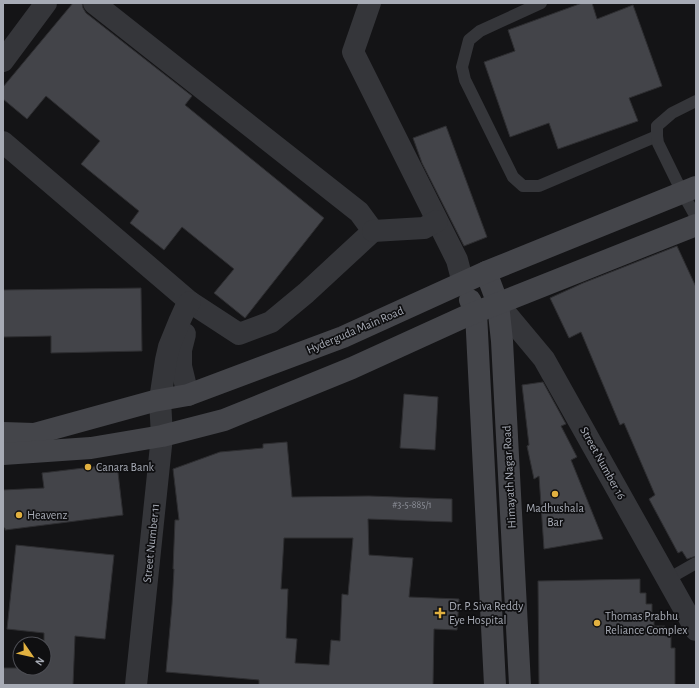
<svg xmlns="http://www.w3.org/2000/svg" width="699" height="688" font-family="'Alegreya Sans',sans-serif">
	<rect width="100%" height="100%" fill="#141416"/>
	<g fill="#434449" stroke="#2e2e31" fill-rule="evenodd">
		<path d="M 73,3 L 82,3 L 83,8 L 86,13 L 192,96 L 185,105 L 324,218 L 245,318 L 214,293 L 234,269 L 182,227 L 164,250 L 130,223 L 139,211 L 81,164 L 100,141 L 46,96 L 27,119 L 3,99 L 3,87 Z"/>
		<path d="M 582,3 L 592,3 L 597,19 L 633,5 L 662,86 L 629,98 L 638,121 L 558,149 L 549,123 L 510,137 L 484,62 L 515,51 L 508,30 Z"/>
		<path d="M 446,126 L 487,237 L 464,246 L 422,163 L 413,138 Z"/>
		<path d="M 677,246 L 696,287 L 696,556 L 687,559 L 682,551 L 678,553 L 649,499 L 655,495 L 624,423 L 620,425 L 581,332 L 569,338 L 550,298 L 583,283 Z"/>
		<path d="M 141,288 L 142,351 L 51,353 L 51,336 L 3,337 L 3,290 Z"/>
		<path d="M 543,382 L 566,424 L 561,426 L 577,457 L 571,460 L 603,539 L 544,549 L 539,476 L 534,479 L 527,446 L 529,445 L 522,385 Z"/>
		<path d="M 404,394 L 438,397 L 435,450 L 400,448 Z"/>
		<path d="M 287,442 L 292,497 L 369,496 L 452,499 L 452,522 L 368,519 L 369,555 L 413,558 L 409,597 L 459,599 L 457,630 L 434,629 L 433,685 L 259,685 L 259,680 L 166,672 L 172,605 L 174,569 L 173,569 L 175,520 L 179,520 L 173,469 L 220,452 L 263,448 L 263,444 ZM 284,538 L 353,538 L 348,595 L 342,594 L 340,641 L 331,640 L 329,665 L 295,663 L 297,639 L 286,638 L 288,589 L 281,589 Z"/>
		<path d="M 117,464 L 123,515 L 5,530 L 5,528 L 3,528 L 3,490 L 44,488 L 42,473 Z"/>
		<path d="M 16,545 L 114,555 L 105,639 L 75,636 L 73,685 L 3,685 L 3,668 L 44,668 L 44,633 L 7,629 Z"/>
		<path d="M 640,579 L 640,593 L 646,593 L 646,604 L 652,604 L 652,621 L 654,621 L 654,626 L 665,626 L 665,636 L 671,636 L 671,648 L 675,648 L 675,685 L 539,685 L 538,581 Z"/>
	</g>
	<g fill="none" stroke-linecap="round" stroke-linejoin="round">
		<g stroke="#35363a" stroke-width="12">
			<path d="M 541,3 L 480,31 L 469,40 L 462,67 L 465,80 L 513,177 L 523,186 L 539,186 L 657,136"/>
			<path d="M 696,101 L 672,113 L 657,126 L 657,136 L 658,143 L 682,192 L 696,217"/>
			<path d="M 668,579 L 696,563"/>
		</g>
		<g stroke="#35363a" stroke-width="22">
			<path d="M 370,3 L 353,52 L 457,260 L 463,283"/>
			<path d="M 3,61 L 46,3"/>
			<path d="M 3,142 L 190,302 L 239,334 L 271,322 L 306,293 L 373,231 L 359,212 L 94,3"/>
			<path d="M 373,231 L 424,228 L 437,221"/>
			<path d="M 498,304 L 544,359 L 696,630"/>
			<path d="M 185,334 L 181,350 L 181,366 L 188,395"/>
			<path d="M 136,685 L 162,436 L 160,400 L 166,360 L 169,347 L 180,320 L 185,309 L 190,302"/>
		</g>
		<g stroke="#44454a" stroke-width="22">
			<path d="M 486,272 L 498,304 L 502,341 L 520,685"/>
			<path d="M 470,300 L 476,313 L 495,685"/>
			<path d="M 3,433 L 34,434 L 154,401 L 188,395 L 343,337 L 486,272 L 696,187"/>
			<path d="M 3,454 L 91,448 L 162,436 L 224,420 L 352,368 L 464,317 L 696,225"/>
		</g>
	</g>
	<g fill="#e2b140" stroke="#0f0f11" stroke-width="1.5">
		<circle cx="88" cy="467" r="4"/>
		<circle cx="555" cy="494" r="4"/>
		<circle cx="19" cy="515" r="4"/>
		<path d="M438 607h4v4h4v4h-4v4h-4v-4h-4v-4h4z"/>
		<circle cx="597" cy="623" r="4"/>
	</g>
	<g text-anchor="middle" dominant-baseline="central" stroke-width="3.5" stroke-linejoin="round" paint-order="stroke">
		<g font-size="10" fill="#8e919a">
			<text x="412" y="505">#3-5-885/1</text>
		</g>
		<g font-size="12" fill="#a7abb5" stroke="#0f0f11">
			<text transform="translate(355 330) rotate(-23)">Hyderguda Main Road</text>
			<text transform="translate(603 463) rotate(61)">Street Number 16</text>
			<text transform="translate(509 477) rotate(-93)">Himayath Nagar Road</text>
			<text transform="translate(151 543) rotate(-84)">Street Number 11</text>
		</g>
		<g font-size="12" fill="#a7abb5" stroke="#0f0f11" text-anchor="start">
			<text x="96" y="467">Canara Bank</text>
			<text x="555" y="508" text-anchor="middle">Madhushala<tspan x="555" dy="14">Bar</tspan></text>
			<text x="27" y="515">Heavenz</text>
			<text x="449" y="606">Dr. P. Siva Reddy<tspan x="449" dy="14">Eye Hospital</tspan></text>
			<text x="605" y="616">Thomas Prabhu<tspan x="605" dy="14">Reliance Complex</tspan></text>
		</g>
	</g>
	<rect width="699" height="688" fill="none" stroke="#a7abb5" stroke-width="8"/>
	<g transform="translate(32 656) rotate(124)"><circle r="19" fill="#0f0f11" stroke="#4c4d53"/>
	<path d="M0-3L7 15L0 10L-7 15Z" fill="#e2b140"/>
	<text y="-6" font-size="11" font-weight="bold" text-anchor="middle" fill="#a7abb5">N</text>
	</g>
</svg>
